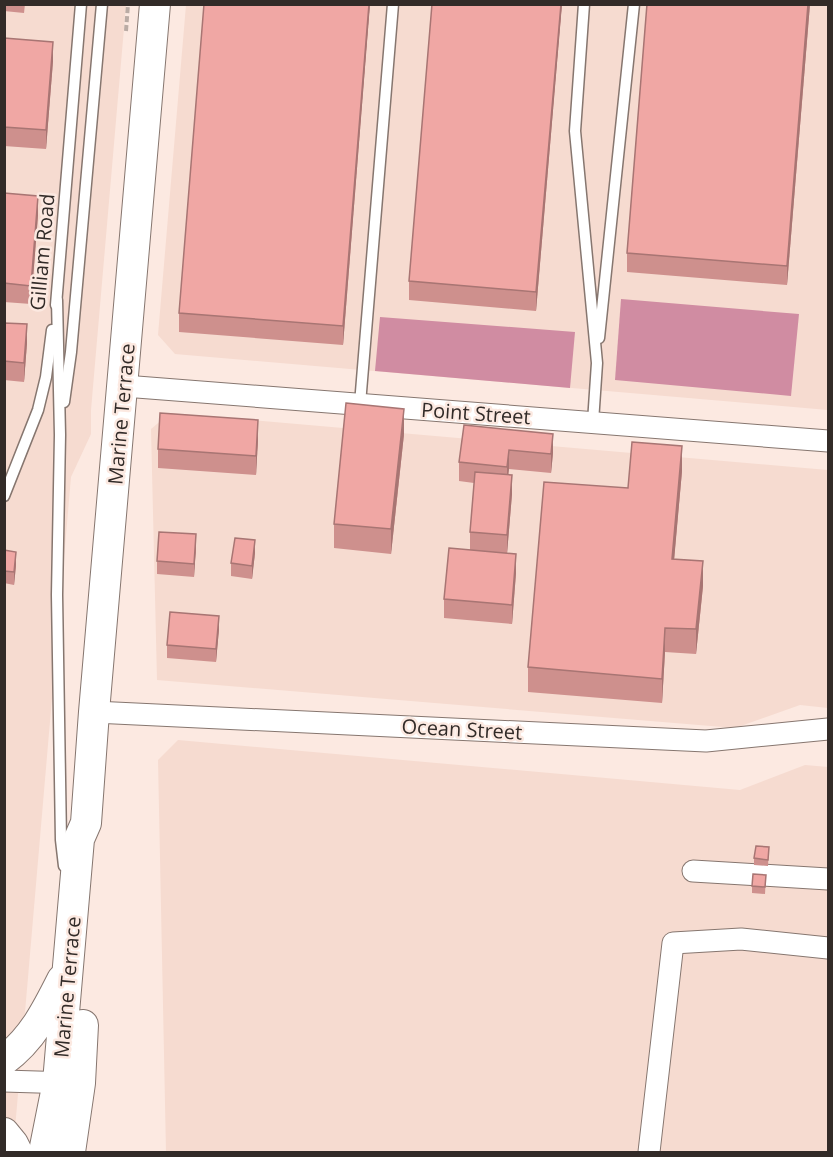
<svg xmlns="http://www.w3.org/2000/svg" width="833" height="1157" font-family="'Open Sans',sans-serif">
	<rect width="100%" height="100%" fill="#fce9e1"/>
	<g fill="#f6dbd0">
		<path d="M 5,5 L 126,5 L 91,410 L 91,434 L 71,477 L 13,1152 L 5,1152 Z"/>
		<path d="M 186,5 L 828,5 L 828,410 L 175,354 L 158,335 Z"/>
		<path d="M 170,413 L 828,470 L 828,708 L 800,705 L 735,728 L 157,680 L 151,429 Z"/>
		<path d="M 178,740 L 740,790 L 805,765 L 828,767 L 828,1152 L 166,1152 L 158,760 Z"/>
	</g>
	<g fill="#d08ca2">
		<path d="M 621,299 L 799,314 L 791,396 L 615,380 Z"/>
		<path d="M 380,317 L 575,332 L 570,388 L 375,371 Z"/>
	</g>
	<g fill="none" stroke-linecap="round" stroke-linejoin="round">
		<g stroke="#86766f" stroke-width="13">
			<g id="lane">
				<path d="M 584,4 L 575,131 L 597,363 L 593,422"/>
				<path d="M 57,300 L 60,435 L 57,595 L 61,840 L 64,866"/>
				<path d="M 56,305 L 81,4"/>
				<path d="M 599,338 L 634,4"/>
				<path d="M 64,402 L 71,352 L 102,4"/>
				<path d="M 360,404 L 393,4"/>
				<path d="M 4,496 L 38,410 L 46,377 L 52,330"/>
			</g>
		</g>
		<g stroke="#86766f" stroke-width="23">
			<g id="street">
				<path d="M 124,386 L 828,441"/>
				<path d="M 94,712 L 706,741 L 828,729"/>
				<path d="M 693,871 L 828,879"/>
				<path d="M 4,1081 L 70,1083"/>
				<path d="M 649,1152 L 673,943 L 741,939 L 828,948"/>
			</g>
		</g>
		<g stroke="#86766f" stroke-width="32">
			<g id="secondary">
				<path d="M 4,1060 C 32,1040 47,1010 62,980"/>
				<path d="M 4,1133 L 13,1144 L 17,1152"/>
				<path d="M 44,1152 L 58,1082 L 79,839 L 86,823 L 94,712 L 155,4"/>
				<path d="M 70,1152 L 80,1083 L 83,1025"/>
			</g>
		</g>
		<path stroke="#baaba4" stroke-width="4" stroke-dasharray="6 3" stroke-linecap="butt" d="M 126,31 L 128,4"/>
		<use href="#lane" stroke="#fff" stroke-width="10"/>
		<use href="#street" stroke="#fff" stroke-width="21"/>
		<use href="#secondary" stroke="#fff" stroke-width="30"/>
	</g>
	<g fill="#ce908d">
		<path d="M 4,4 L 25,4 L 24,13 L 4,11 Z"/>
		<path d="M 370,4 L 343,345 L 179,332 L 179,313 Z"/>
		<path d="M 562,4 L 536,311 L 409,300 L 409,281 Z"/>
		<path d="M 647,4 L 810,4 L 787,285 L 627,272 L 627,253 Z"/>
		<path d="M 4,38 L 53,61 L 46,149 L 4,146 Z"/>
		<path d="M 4,193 L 38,215 L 31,304 L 4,302 Z"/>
		<path d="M 4,323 L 27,343 L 24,382 L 4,380 Z"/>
		<path d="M 464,425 L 553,453 L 551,473 L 509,469 L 508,475 L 512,494 L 507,553 L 516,573 L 512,624 L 444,618 L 444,599 L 470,550 L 470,532 L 474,483 L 459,481 L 459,462 Z"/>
		<path d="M 404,434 L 391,554 L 334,548 L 334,524 Z"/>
		<path d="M 258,439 L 256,475 L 158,468 L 158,449 Z"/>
		<path d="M 682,471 L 674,559 L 703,586 L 696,654 L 665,652 L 662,703 L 528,692 L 528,667 Z"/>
		<path d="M 196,547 L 194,577 L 157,574 L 157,561 Z"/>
		<path d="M 4,550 L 16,565 L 14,585 L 4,583 Z"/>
		<path d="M 255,553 L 252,579 L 231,576 L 231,563 Z"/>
		<path d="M 219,629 L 216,662 L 167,658 L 167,645 Z"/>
		<path d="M 769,847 L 768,866 L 754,865 L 754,858 Z"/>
		<path d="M 766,875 L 765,894 L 752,893 L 752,886 Z"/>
	</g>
	<g fill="#a87573">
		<path d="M 369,4 L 370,4 L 343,345 L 343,326 Z"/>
		<path d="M 561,4 L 562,4 L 536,311 L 536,292 Z"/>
		<path d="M 808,4 L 810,4 L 787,285 L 787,266 Z"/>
		<path d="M 53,42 L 53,61 L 46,149 L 46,130 Z"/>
		<path d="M 38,196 L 38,215 L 31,304 L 31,286 Z"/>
		<path d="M 27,324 L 27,343 L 24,382 L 24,363 Z"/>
		<path d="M 404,409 L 404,434 L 391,554 L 391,529 Z"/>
		<path d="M 258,420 L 258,439 L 256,475 L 256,456 Z"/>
		<path d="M 553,434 L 553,453 L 551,473 L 551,454 Z"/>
		<path d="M 682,446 L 682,471 L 672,584 L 672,559 Z"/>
		<path d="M 509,450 L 509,469 L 507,486 L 507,467 Z"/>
		<path d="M 512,475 L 512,494 L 507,554 L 507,535 Z"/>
		<path d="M 196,534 L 196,547 L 194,577 L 194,564 Z"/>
		<path d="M 255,540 L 255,553 L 252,579 L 252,566 Z"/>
		<path d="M 16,552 L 16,565 L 14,585 L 14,572 Z"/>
		<path d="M 516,554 L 516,573 L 512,624 L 512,605 Z"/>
		<path d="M 703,561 L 703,586 L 696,654 L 696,629 Z"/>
		<path d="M 219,616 L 219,629 L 216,662 L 216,649 Z"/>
		<path d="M 665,628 L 665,652 L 662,703 L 662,679 Z"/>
	</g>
	<g fill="#f0a7a4" stroke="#a87573" stroke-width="1.5">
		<path d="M 204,4 L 369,4 L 343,326 L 179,313 Z"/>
		<path d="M 432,4 L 561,4 L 536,292 L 409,281 Z"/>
		<path d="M 647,4 L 808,4 L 787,266 L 627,253 Z"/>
		<path d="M 4,38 L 53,42 L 46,130 L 4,127 Z"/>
		<path d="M 4,193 L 38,196 L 31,286 L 4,283 Z"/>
		<path d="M 4,323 L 27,324 L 24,363 L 4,361 Z"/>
		<path d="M 346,403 L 404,409 L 391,529 L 334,524 Z"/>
		<path d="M 160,413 L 258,420 L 256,456 L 158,449 Z"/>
		<path d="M 464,425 L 553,434 L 551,454 L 509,450 L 507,467 L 459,462 Z"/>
		<path d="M 632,442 L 682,446 L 672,559 L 703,561 L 696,629 L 665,628 L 662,679 L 528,667 L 544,482 L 628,488 Z"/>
		<path d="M 475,472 L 512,475 L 507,535 L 470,532 Z"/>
		<path d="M 159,532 L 196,534 L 194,564 L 157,561 Z"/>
		<path d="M 235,538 L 255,540 L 252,566 L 231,563 Z"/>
		<path d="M 449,548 L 516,554 L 512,605 L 444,599 Z"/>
		<path d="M 4,550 L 16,552 L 14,572 L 4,571 Z"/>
		<path d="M 170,612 L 219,616 L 216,649 L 167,645 Z"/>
		<path d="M 756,846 L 769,847 L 768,860 L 754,858 Z"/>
		<path d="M 753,874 L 766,875 L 765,887 L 752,886 Z"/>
	</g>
	<g text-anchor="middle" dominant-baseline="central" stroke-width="5" stroke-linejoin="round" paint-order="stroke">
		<g font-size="20" fill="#322b28" stroke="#fce9e1">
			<text transform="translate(42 252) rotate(-85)">Gilliam Road</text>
			<text transform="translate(476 413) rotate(4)">Point Street</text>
			<text transform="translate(121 414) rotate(-85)">Marine Terrace</text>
			<text transform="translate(462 729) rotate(3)">Ocean Street</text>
			<text transform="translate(67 987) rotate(-85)">Marine Terrace</text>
		</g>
	</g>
	<rect width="833" height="1157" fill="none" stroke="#322b28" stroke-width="12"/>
</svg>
